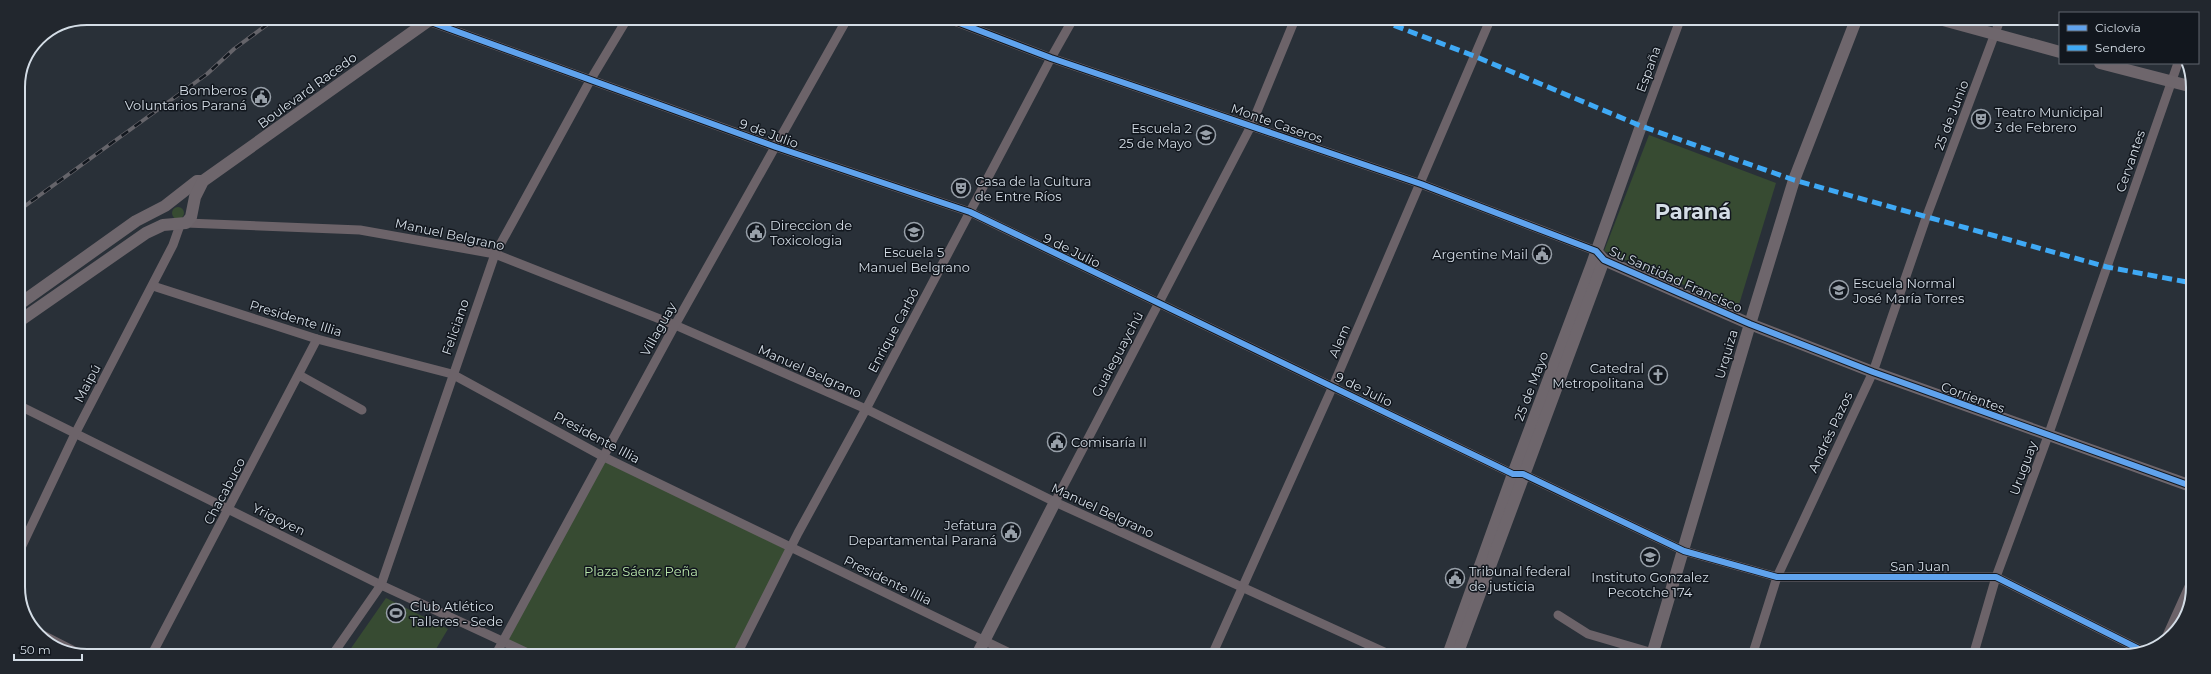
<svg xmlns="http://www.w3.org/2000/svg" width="2211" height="674" font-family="Montserrat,sans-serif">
	<rect width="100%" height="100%" fill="#293038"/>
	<g fill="#374b32">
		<path d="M 1649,135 L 1776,183 L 1738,308 L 1604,251 Z"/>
		<circle cx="178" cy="213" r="6"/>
		<path d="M 605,459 L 791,552 L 735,654 L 538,654 L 507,639 Z"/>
		<path d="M 386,598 L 448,629 L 433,654 L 347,654 Z"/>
	</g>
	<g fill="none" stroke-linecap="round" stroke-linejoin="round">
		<g stroke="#6c6369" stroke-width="9">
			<path d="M 949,19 L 1051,58 L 1421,184 L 1596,251"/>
			<path d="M 428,21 L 776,147 L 970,212 L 1513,474 L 1523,474 L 1684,551 L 1777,577 L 1996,577 L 2141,650"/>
			<path d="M 1641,126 L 1680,20"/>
			<path d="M 186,223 L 360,230 L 495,254 L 675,325 L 866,409 L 1055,502 L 1391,655"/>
			<path d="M 153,286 L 317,339 L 452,374 L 604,457 L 1014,655"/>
			<path d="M 299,375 L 362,410"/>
			<path d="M 18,405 L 381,585 L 530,654"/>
			<path d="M 1055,502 L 1251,126 L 1295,19"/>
			<path d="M 18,554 L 75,434 L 173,245 L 180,225"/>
			<path d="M 1558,615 L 1588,634 L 1653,653"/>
			<path d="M 35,631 L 80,654"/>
			<path d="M 2164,642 L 2191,582"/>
			<path d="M 152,654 L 317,339"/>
			<path d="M 333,654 L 381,585 L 495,254 L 591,79 L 627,19"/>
			<path d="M 496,654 L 675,325 L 847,19"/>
			<path d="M 737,654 L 798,533 L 866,409 L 1051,58 L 1073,19"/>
			<path d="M 1212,655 L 1333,386 L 1490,20"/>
			<path d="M 1752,656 L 1777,577 L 1873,372 L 1926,218 L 2000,20"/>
			<path d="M 1973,656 L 1996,577 L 2048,436 L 2178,63"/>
		</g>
		<g stroke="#6e666c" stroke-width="12">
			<path d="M 1943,20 L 2060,52"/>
			<path d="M 2100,63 L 2193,87"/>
			<path d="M 1596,251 L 1604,260 L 1750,324 L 1873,372 L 2191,486"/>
			<path d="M 18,305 L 136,221 L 165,206 L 197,181 L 203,181"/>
			<path d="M 18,322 L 146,233 L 163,225 L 186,223 L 191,217 L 195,197 L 203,181 L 428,21"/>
			<path d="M 977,655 L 1055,502"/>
			<path d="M 1448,655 L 1513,474 L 1592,264 L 1641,126"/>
			<path d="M 1457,655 L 1604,260"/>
			<path d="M 1652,655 L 1750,324 L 1794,180 L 1856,20"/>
		</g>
		<g stroke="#65646a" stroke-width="4">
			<path id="rail" d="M 18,211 L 207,74 L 234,49 L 276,18"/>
		</g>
		<use href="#rail" stroke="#12171e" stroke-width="2.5" stroke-dasharray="8" stroke-linecap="butt"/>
		<path stroke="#3fa9f5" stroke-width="5" stroke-dasharray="10 5" stroke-linecap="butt" d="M 1380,20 L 1474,56 L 1641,126 L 1794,180 L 2107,267 L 2192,283"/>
		<g stroke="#12171e" stroke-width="8">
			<g id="cycleway">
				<path d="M 949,19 L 1051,58 L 1421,184 L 1596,251 L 1604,260 L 1750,324 L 1873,372 L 2191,486"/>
				<path d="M 428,21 L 776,147 L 970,212 L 1513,474 L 1523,474 L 1684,551 L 1777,577 L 1996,577 L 2141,650"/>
			</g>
		</g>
		<use href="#cycleway" stroke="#60a3ed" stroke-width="6"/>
	</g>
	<defs>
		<g id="civic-ring" transform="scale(1)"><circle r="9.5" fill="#12171e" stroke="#98a0a9" stroke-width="1.5"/><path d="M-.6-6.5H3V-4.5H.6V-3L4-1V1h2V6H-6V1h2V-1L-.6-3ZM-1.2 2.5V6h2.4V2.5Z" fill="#98a0a9"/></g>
		<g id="theatre-ring" transform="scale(1)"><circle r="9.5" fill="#12171e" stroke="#98a0a9" stroke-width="1.5"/><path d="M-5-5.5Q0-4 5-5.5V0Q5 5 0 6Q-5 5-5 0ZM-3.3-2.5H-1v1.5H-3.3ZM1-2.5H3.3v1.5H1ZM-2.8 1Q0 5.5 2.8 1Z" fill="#98a0a9"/></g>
		<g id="school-ring" transform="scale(1)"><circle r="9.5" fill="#12171e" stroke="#98a0a9" stroke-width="1.5"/><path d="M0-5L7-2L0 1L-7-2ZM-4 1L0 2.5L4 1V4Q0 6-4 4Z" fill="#98a0a9"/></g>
		<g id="church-ring" transform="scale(1)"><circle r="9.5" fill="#12171e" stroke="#98a0a9" stroke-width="1.5"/><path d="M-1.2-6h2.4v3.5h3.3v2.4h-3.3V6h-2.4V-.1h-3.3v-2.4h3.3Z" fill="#98a0a9"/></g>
		<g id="stadium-ring" transform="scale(1)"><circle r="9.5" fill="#12171e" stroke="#98a0a9" stroke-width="1.5"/><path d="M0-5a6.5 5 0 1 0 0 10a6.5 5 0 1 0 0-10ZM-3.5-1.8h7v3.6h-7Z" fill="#98a0a9"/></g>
	</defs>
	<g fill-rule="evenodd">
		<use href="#civic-ring" x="261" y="97"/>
		<use href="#theatre-ring" x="1981" y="119"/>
		<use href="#school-ring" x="1206" y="135"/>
		<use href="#theatre-ring" x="961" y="188"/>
		<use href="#civic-ring" x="756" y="232"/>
		<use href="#school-ring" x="914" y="232"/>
		<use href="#civic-ring" x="1542" y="254"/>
		<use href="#school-ring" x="1839" y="290"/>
		<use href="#church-ring" x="1658" y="375"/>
		<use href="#civic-ring" x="1057" y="442"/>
		<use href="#civic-ring" x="1011" y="532"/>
		<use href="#school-ring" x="1650" y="557"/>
		<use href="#civic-ring" x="1455" y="578"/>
		<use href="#stadium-ring" x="396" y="613"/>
	</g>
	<g text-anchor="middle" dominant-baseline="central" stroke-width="3" stroke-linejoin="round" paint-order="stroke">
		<g font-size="13" fill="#d4dde6" stroke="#12171e">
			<text transform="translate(1648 69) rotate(-70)">España</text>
			<text transform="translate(307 90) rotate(-36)">Boulevard Racedo</text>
			<text transform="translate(1951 115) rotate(-69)">25 de Junio</text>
			<text transform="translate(1277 123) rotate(19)">Monte Caseros</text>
			<text transform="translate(769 133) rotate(20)">9 de Julio</text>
			<text transform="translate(2130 161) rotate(-71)">Cervantes</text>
			<text transform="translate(450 234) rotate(12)">Manuel Belgrano</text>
			<text transform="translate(1072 250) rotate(26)">9 de Julio</text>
			<text transform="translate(1676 279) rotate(24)">Su Santidad Francisco</text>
			<text transform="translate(296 318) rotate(17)">Presidente Illia</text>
			<text transform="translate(455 327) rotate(-71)">Feliciano</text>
			<text transform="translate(658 329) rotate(-61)">Villaguay</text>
			<text transform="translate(893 330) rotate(-62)">Enrique Carbó</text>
			<text transform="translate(1339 341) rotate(-67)">Alem</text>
			<text transform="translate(1117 354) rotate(-62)">Gualeguaychú</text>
			<text transform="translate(1726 354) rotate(-74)">Urquiza</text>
			<text transform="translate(810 371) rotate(24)">Manuel Belgrano</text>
			<text transform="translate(87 383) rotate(-62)">Maipú</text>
			<text transform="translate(1531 386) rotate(-69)">25 de Mayo</text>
			<text transform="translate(1364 389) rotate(26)">9 de Julio</text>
			<text transform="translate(1973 397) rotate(20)">Corrientes</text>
			<text transform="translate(1830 432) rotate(-65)">Andrés Pazos</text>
			<text transform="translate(597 437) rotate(28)">Presidente Illia</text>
			<text transform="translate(2023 468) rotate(-70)">Uruguay</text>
			<text transform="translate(224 491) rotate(-62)">Chacabuco</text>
			<text transform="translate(1103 510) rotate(25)">Manuel Belgrano</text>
			<text transform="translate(279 519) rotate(26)">Yrigoyen</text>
			<text x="1920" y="566">San Juan</text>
			<text transform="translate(888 580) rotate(26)">Presidente Illia</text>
		</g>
		<g font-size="13" fill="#d4dde6" stroke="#12171e" text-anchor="start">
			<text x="247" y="90" text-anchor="end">Bomberos<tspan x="247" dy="15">Voluntarios Paraná</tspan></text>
			<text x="1995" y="112">Teatro Municipal<tspan x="1995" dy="15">3 de Febrero</tspan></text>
			<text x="1192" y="128" text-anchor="end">Escuela 2<tspan x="1192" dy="15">25 de Mayo</tspan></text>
			<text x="975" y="181">Casa de la Cultura<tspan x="975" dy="15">de Entre Ríos</tspan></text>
			<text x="770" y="225">Direccion de<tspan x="770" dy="15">Toxicologia</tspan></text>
			<text x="914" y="252" text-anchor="middle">Escuela 5<tspan x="914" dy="15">Manuel Belgrano</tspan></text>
			<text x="1528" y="254" text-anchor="end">Argentine Mail</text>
			<text x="1853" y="283">Escuela Normal<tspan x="1853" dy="15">José María Torres</tspan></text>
			<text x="1644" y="368" text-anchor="end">Catedral<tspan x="1644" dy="15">Metropolitana</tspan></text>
			<text x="1071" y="442">Comisaría II</text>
			<text x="997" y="525" text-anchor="end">Jefatura<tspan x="997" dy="15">Departamental Paraná</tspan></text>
			<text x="1469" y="571">Tribunal federal<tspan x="1469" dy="15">de justicia</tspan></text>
			<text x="1650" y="577" text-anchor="middle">Instituto Gonzalez<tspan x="1650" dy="15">Pecotche 174</tspan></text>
			<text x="410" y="606">Club Atlético<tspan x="410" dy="15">Talleres - Sede</tspan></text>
		</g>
		<g font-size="13" fill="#bae7ab" stroke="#12171e">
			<text x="641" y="571">Plaza Sáenz Peña</text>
		</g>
		<g font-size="21" font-weight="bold" fill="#d4dde6" stroke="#12171e">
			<text x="1693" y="211">Paraná</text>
		</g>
	</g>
	<path d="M0 0H2211V674H0ZM87 25H2124A62 62 0 0 1 2186 87V587A62 62 0 0 1 2124 649H87A62 62 0 0 1 25 587V87A62 62 0 0 1 87 25Z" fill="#22272e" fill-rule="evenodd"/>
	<path fill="none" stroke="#d4dde6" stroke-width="2" d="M87 25H2124A62 62 0 0 1 2186 87V587A62 62 0 0 1 2124 649H87A62 62 0 0 1 25 587V87A62 62 0 0 1 87 25Z"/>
	<rect x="2059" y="12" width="140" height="52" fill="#12171e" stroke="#60666e"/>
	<rect x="2067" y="25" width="20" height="6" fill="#60a3ed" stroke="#60666e"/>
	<text x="2095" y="32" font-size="12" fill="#d4dde6">Ciclovía</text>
	<rect x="2067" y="45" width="20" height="6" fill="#3fa9f5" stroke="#60666e"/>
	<text x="2095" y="52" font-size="12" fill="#d4dde6">Sendero</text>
	<path d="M14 654v6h68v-6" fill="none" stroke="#d4dde6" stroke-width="2"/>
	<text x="20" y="654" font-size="12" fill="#d4dde6" stroke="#12171e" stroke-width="3" paint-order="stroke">50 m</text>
</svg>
